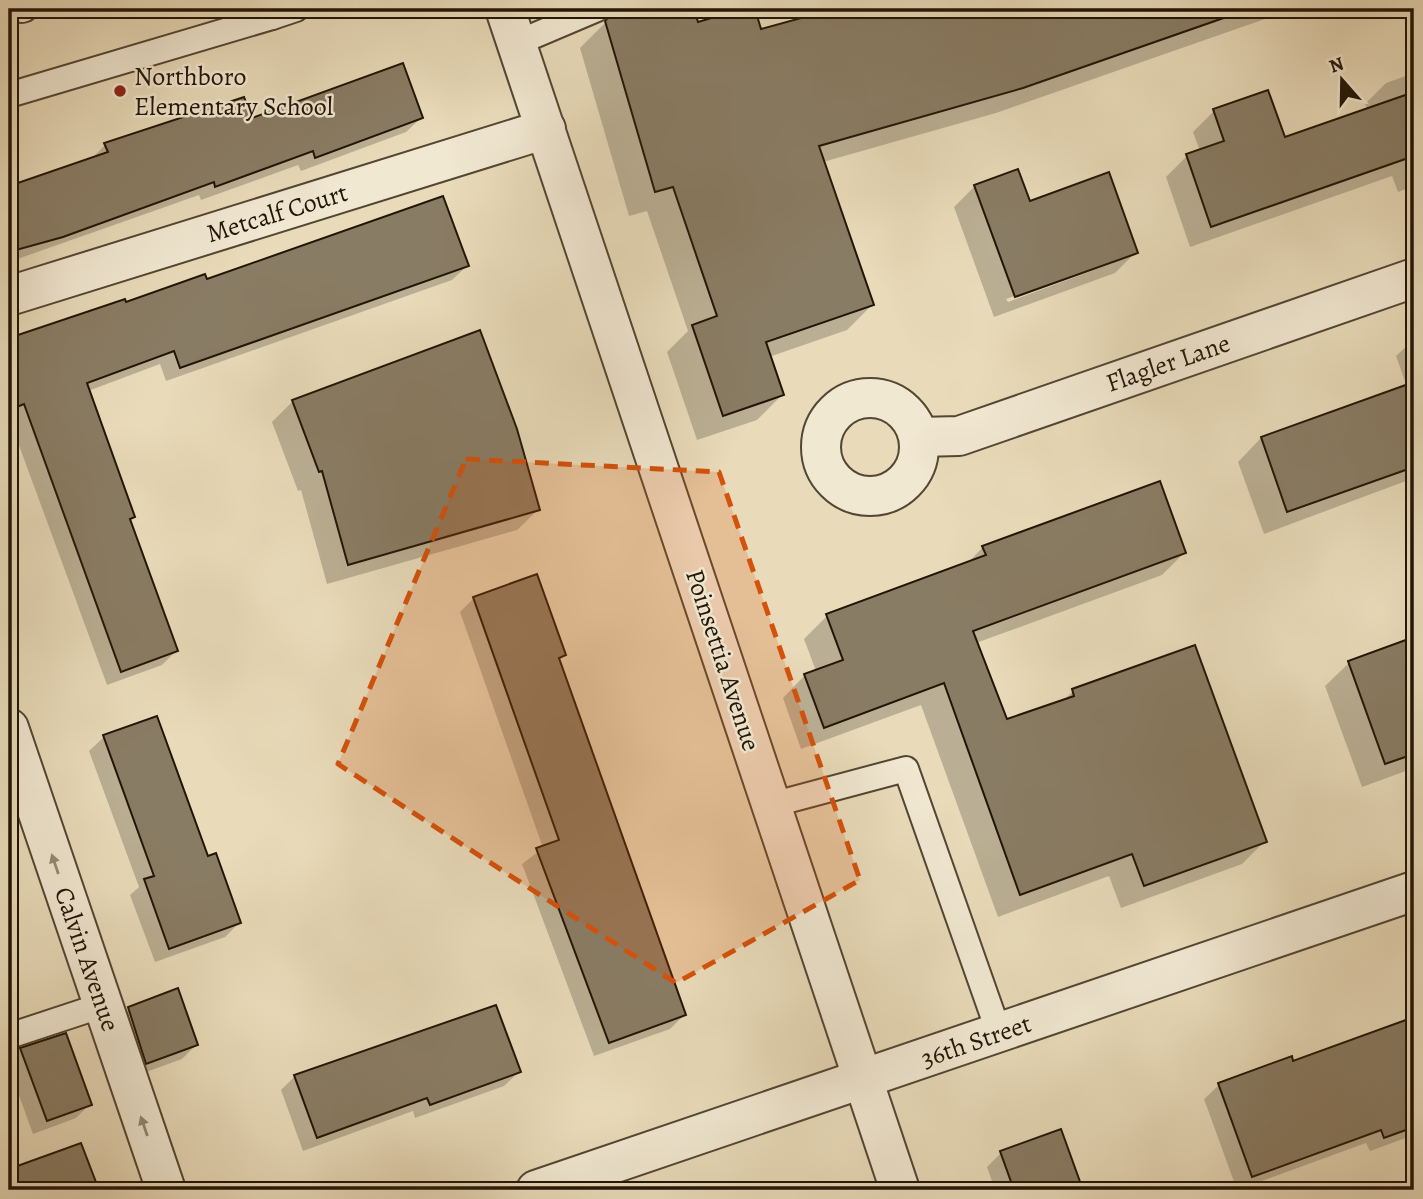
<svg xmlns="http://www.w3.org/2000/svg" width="1423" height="1199" font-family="Alegreya,serif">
	<rect width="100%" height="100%" fill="#e9dbba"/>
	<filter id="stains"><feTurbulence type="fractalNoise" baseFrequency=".00286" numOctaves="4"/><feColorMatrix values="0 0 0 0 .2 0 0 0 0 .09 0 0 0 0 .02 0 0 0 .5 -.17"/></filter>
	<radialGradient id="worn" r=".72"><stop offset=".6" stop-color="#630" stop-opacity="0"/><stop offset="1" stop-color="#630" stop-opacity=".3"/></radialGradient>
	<g fill="#0003" fill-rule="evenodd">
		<path d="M 639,9 L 692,9 L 696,24 L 753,9 L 760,32 L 828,12 L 827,9 L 1275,9 L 1265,19 L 996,113 L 823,162 L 872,305 L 847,330 L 769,357 L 782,395 L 757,420 L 697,440 L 667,352 L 688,331 L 647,211 L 629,216 L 580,48 L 611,17 Z"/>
		<path d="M 1414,73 L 1414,186 L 1398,192 L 1392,176 L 1190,247 L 1166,177 L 1187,156 L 1200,151 L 1193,132 L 1214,111 L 1284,139 L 1368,110 L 1365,104 L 1386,83 Z"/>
		<path d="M 421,118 L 406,132 L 301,171 L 298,165 L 201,200 L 199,195 L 9,262 L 9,187 L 91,159 L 105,145 L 250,121 Z"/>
		<path d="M 975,186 L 1029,203 L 1136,252 L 1115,273 L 994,317 L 954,207 ZM 1113,260 L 1113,263 L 1008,302 L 1006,299 Z"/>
		<path d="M 467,266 L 452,280 L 166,381 L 160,364 L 88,391 L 133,517 L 129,521 L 176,651 L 162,665 L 107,685 L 9,418 L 9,341 L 204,276 L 206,282 Z"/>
		<path d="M 1414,339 L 1414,478 L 1264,534 L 1238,462 L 1261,438 L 1407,387 L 1396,356 Z"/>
		<path d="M 293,401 L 538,510 L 517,530 L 327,584 L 301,490 L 298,491 L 272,422 Z"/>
		<path d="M 983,547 L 1184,553 L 1162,575 L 976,643 L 1006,722 L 1062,702 L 1073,691 L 1265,841 L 1242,864 L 1121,908 L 1109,876 L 998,917 L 921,705 L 801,749 L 783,698 L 805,675 L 816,671 L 804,639 L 827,616 L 966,565 Z"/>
		<path d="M 474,598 L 564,655 L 558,661 L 684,1015 L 670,1029 L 594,1056 L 522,864 L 543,848 L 460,612 Z"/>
		<path d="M 1414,639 L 1414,768 L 1362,787 L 1325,686 L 1349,663 Z"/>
		<path d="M 156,718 L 207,858 L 239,923 L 225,937 L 155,962 L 130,895 L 139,887 L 89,751 L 104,737 Z"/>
		<path d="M 129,1009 L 196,1045 L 182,1059 L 132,1077 L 114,1023 Z"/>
		<path d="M 1414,1019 L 1414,1135 L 1370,1151 L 1366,1143 L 1237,1190 L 1204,1099 L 1219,1085 L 1291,1059 L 1292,1063 Z"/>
		<path d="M 21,1049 L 90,1104 L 76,1118 L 33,1134 L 9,1068 L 9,1062 Z"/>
		<path d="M 519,1072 L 504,1086 L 415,1118 L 413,1111 L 303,1151 L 281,1090 L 295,1076 Z"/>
		<path d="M 1060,1131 L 1081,1190 L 995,1190 L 987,1167 L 1001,1153 Z"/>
		<path d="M 80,1145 L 97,1190 L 9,1190 L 9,1171 Z"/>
	</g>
	<g fill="#897c64" stroke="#211506" stroke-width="2">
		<path d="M 633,9 L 694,9 L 698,22 L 741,9 L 755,9 L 761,29 L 834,9 L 1234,9 L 1235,14 L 1023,88 L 819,146 L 874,305 L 766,342 L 784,395 L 723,416 L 692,325 L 717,316 L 673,187 L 655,192 L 605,21 L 610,15 Z"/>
		<path d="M 403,63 L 423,118 L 315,158 L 313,151 L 215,187 L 214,182 L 63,237 L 9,252 L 9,186 L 108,152 L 104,143 L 244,97 L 252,118 Z"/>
		<path d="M 1268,90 L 1285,137 L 1414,92 L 1414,156 L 1211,227 L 1186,154 L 1224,141 L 1213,109 Z"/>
		<path d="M 1018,169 L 1030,201 L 1109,172 L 1138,253 L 1015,297 L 974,185 Z"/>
		<path d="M 443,196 L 469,266 L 180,368 L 174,351 L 87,383 L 135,517 L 130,519 L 178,651 L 121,672 L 24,404 L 9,410 L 9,338 L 125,299 L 126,302 L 205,274 L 207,279 Z"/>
		<path d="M 480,330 L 517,429 L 540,510 L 348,565 L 322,471 L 319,472 L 292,400 Z"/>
		<path d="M 1414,382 L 1414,467 L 1287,512 L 1261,437 Z"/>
		<path d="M 1160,481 L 1186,553 L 973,631 L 1007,719 L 1074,696 L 1072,689 L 1195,645 L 1267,842 L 1144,886 L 1132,854 L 1020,895 L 944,683 L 824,728 L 804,674 L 843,660 L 826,614 L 986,555 L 982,546 Z"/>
		<path d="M 537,574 L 566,655 L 559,658 L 686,1015 L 609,1043 L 536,848 L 559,840 L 473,597 Z"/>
		<path d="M 1414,637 L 1414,754 L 1385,764 L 1348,661 Z"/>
		<path d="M 157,716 L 208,856 L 216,853 L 241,923 L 169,949 L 144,879 L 154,876 L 103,735 Z"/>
		<path d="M 178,988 L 198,1045 L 146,1064 L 128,1007 Z"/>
		<path d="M 496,1005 L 521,1072 L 430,1105 L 427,1098 L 317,1138 L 294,1075 Z"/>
		<path d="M 1414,1017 L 1414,1127 L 1384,1138 L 1381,1130 L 1252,1177 L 1218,1083 L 1292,1056 L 1293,1061 Z"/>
		<path d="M 66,1033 L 92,1105 L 47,1121 L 20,1048 Z"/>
		<path d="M 1061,1129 L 1083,1190 L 1014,1190 L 1000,1151 Z"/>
		<path d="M 81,1143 L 99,1190 L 9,1190 L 9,1169 Z"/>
	</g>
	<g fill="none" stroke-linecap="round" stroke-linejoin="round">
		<g stroke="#534633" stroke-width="28">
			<g id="service">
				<path d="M 269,9 L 272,17 L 296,9"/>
				<path d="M 22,10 L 25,9"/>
				<path d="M 517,43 L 597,9"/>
				<path d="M 9,95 L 272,17"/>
				<path d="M 771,805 L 906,769 L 999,1033"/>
				<path d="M 9,1036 L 103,1005"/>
			</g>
		</g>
		<g stroke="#534633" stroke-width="42">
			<g id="minor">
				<path d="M 9,296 L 546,129"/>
				<circle cx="870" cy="447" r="49"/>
				<path d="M 919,437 L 959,436 L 1414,278"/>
				<path d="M 9,728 L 166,1190"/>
			</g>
		</g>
		<g stroke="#534633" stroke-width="42">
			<g id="tertiary">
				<path d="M 505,9 L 900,1190"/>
				<path d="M 536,1190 L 1414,891"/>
			</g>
		</g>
		<use href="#service" stroke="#f1e8d2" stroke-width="24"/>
		<use href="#minor" stroke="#f1e8d2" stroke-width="38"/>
		<use href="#tertiary" stroke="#f1e8d2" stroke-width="38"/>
	</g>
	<defs><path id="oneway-solid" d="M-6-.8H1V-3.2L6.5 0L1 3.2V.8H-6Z" transform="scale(1.75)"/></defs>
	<g fill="#938976">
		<use href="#oneway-solid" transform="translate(55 864) rotate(-109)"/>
		<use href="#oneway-solid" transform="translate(144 1126) rotate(-109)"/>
	</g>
	<path fill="#d4520b" fill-opacity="0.2" stroke="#d4520b" stroke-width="5" stroke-dasharray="14 9" stroke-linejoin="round" d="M 466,459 L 719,472 L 860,880 L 676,983 L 338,764 Z"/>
	<circle fill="#8f2418" stroke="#f1e8d2" stroke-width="2.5" cx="120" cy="91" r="7"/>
	<g text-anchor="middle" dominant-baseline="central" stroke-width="5" stroke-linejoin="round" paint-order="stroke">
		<g font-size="26" fill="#211506" stroke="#f1e8d2" text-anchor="start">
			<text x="134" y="76">Northboro<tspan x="134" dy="30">Elementary School</tspan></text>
		</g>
		<g font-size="26" fill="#211506" stroke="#f1e8d2">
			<text transform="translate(277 213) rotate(-17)">Metcalf Court</text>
			<text transform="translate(1168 363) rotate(-19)">Flagler Lane</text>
			<text transform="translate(723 660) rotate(72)">Poinsettia Avenue</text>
			<text transform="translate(87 959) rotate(71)">Calvin Avenue</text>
			<text transform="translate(976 1041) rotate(-19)">36th Street</text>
		</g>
	</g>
	<rect width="1423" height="1199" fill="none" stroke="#e9dbba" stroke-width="35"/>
	<rect x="10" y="10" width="1402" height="1178" fill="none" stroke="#211506" stroke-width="3.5"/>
	<rect x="18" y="18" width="1388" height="1164" fill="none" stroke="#211506" stroke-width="2"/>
	<g transform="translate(1342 80) rotate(340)" stroke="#f1e8d2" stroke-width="5" paint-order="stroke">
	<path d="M0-5L12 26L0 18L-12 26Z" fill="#211506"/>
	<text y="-10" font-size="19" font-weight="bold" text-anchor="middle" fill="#211506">N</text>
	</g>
	<rect width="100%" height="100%" filter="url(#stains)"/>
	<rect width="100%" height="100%" fill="url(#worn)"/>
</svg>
